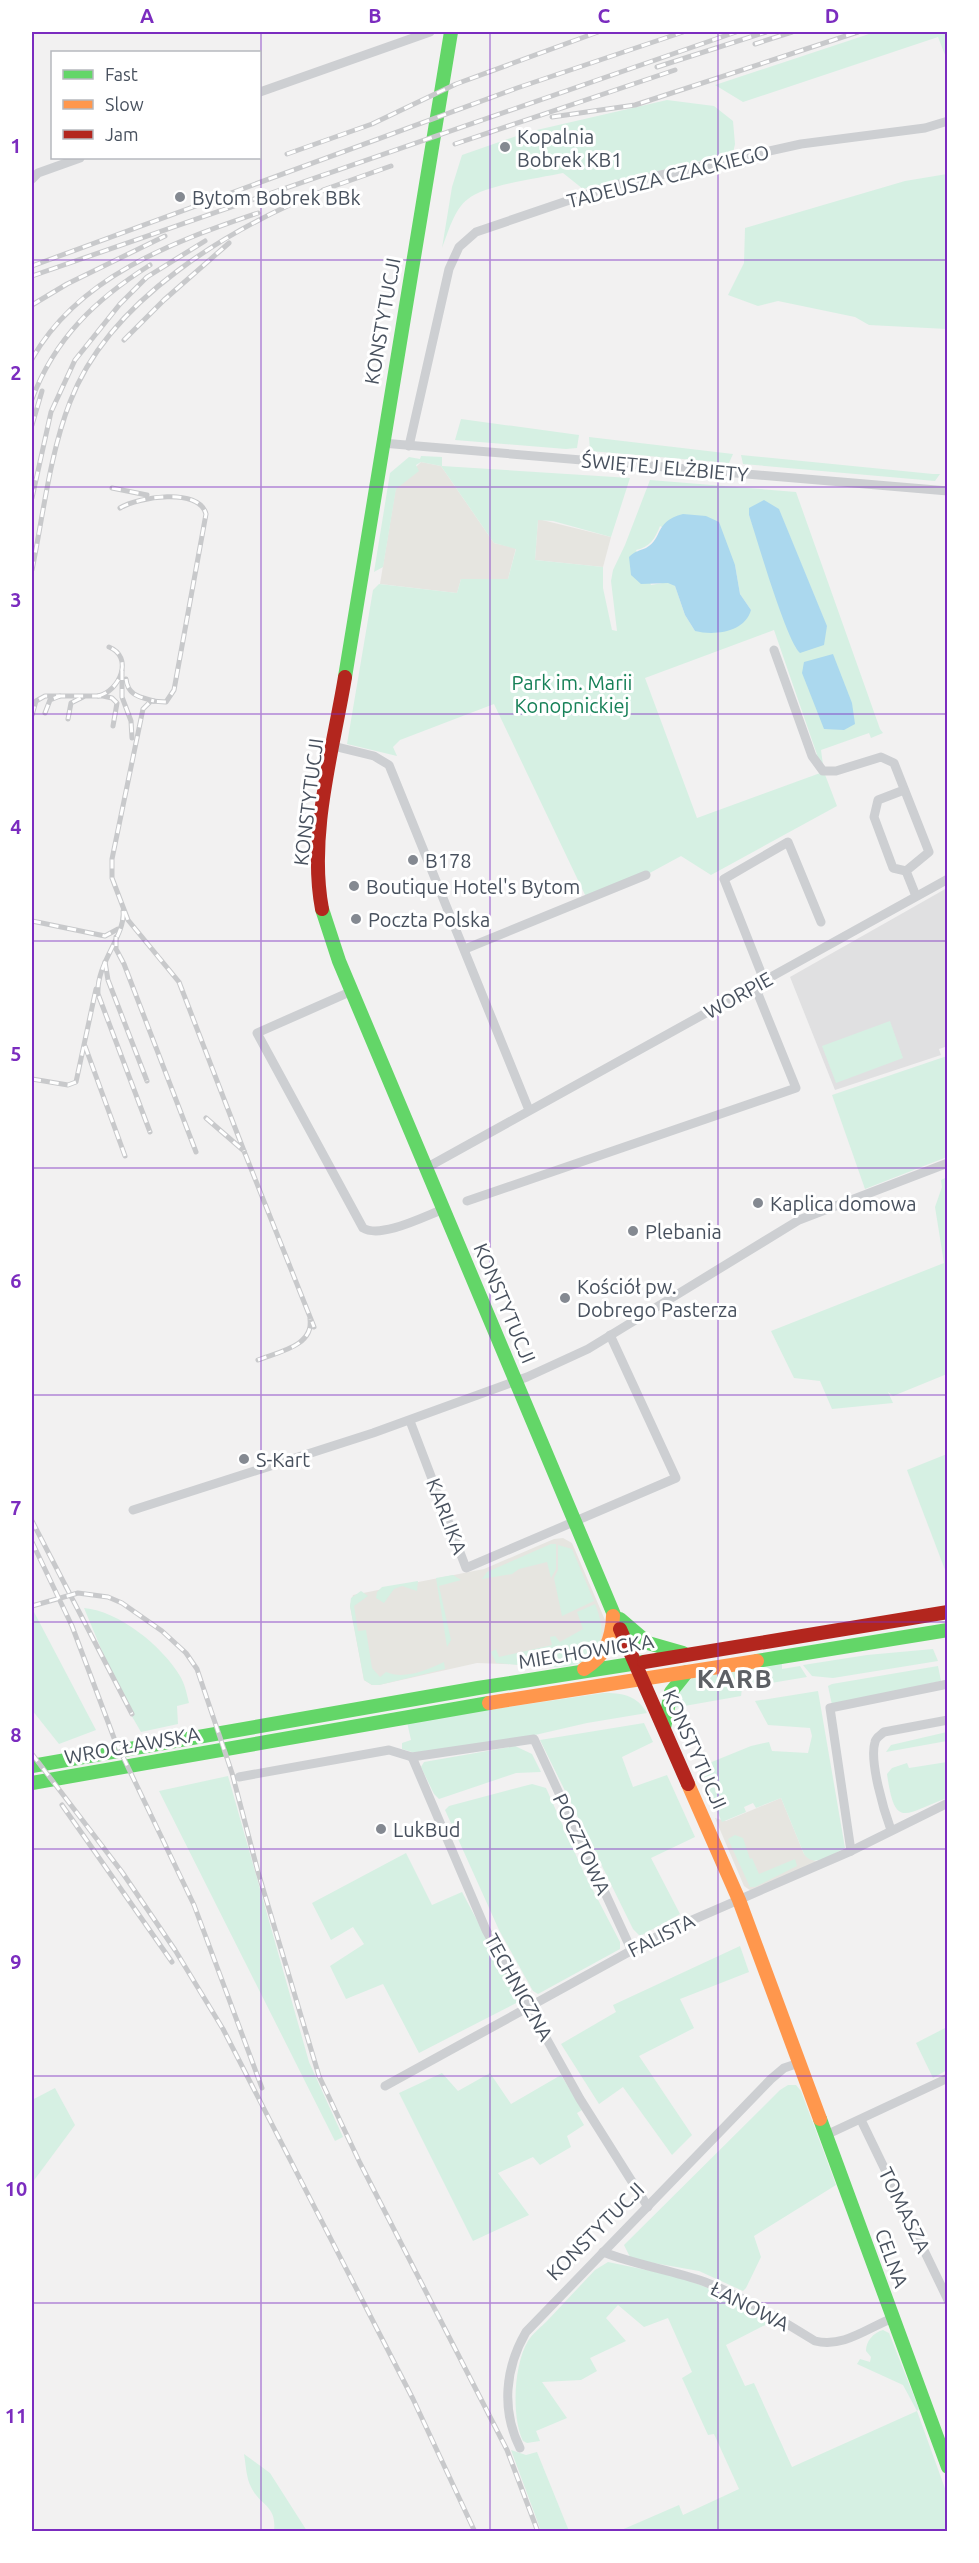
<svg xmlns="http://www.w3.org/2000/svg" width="979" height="2563" font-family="Ubuntu,sans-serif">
	<rect width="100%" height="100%" fill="#f2f1f1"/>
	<g fill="#e6e5e0">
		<path d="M 421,462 L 441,466 L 494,543 L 516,548 L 508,579 L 461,579 L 457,593 L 380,584 L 396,487 Z"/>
		<path d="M 538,519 L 611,537 L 603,567 L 535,560 Z"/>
		<path d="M 563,1538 L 572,1543 L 605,1620 L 605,1636 L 595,1656 L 565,1666 L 477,1663 L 379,1685 L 372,1685 L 364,1680 L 350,1606 L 353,1595 L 484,1569 L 554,1539 Z"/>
		<path d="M 781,1798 L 804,1854 L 817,1862 L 751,1891 L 744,1886 L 715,1818 L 726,1821 Z"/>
	</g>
	<path fill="#e0e0e1" d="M 947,888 L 948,1046 L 939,1049 L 941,1055 L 835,1090 L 790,977 Z"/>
	<g fill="#d6f0e3" fill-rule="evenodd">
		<path d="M 875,32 L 947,32 L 947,60 L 938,37 L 743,102 L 715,85 Z"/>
		<path d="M 667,100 L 714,106 L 733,121 L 735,144 L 733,153 L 583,189 L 563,173 C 540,178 485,185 468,199 C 454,209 448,233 442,248 L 452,187 L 462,155 L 528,132 Z"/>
		<path d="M 947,174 L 947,329 L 869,325 L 855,317 L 778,301 L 758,306 L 728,295 L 744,263 L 745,228 L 905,181 Z"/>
		<path d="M 461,419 L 579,435 L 577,448 L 566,449 L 455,440 Z"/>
		<path d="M 589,437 L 733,454 L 729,463 L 590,451 Z"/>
		<path d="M 741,455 L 933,474 L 940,474 L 935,481 L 743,464 Z"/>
		<path d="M 421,456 L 442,457 L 442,466 L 630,478 L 611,537 L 553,521 L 538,520 L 535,560 L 603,567 L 603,588 L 612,630 L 617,631 L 611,581 L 613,570 L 625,545 L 650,480 L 796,492 L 880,729 L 883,733 L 871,738 L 869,733 L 821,750 L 824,772 L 837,806 L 711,875 L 681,856 L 646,875 L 587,899 L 494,704 L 400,740 L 393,747 L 397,756 L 347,744 L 373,590 L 379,584 L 457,593 L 461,579 L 508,579 L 516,549 L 494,543 L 441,466 L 421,462 L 416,465 L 419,471 L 396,489 L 383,567 L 374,572 L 390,473 L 409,457 L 420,459 ZM 779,510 L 827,627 L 796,648 L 749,515 ZM 660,526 L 735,565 L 740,594 L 751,610 L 712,632 L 695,631 L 685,615 L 675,586 L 668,582 L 651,585 L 636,550 C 650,547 655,539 660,526 ZM 774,630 L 823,772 L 697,818 L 645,678 Z"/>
		<path d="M 890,1021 L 903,1058 L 836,1083 L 822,1046 Z"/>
		<path d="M 947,1056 L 947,1157 L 865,1189 L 832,1095 Z"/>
		<path d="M 947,1177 L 947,1374 L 893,1396 L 888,1392 L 893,1403 L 832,1409 L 820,1381 L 794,1378 L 771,1331 L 944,1263 L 935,1207 L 942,1187 L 941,1180 Z"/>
		<path d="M 947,1454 L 947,1575 L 907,1470 Z"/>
		<path d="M 551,1544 L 556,1544 L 556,1569 L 551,1578 L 547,1562 L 519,1569 L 512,1574 L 482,1579 L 487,1572 Z"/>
		<path d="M 558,1545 L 572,1549 L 594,1601 L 562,1616 L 554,1578 L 558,1570 Z"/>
		<path d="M 453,1575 L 461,1580 L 439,1586 L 451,1640 L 447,1647 L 436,1578 Z"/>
		<path d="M 418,1581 L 417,1591 L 402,1586 L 394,1589 L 384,1603 L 376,1598 L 377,1592 L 382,1587 Z"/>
		<path d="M 361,1591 L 368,1596 L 354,1606 L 358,1631 L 366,1630 L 372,1668 L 380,1677 L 386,1672 C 404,1680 427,1670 444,1662 L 445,1669 L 379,1685 L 372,1685 L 364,1680 L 350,1606 L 351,1598 Z"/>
		<path d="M 595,1604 C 602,1622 607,1640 590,1655 L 592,1657 C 566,1674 526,1665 496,1663 L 491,1652 L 496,1649 L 499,1657 L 552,1645 L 550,1637 L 555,1636 L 560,1642 L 583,1629 L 577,1612 Z"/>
		<path d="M 84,1608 C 119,1611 162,1646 180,1676 C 185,1684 187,1695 189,1703 L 177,1706 L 178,1724 L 141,1732 L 123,1701 Z"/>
		<path d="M 34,1612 L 96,1730 L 59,1744 L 32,1710 L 32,1613 Z"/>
		<path d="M 933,1649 L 938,1661 L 833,1678 L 812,1676 L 803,1665 L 867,1655 Z"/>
		<path d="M 782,1662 L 782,1669 L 800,1666 L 807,1677 L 742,1688 L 741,1696 L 673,1708 C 675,1695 683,1684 694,1677 Z"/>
		<path d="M 938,1666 L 941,1681 L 832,1705 L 828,1686 L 832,1684 Z"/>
		<path d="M 818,1691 L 845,1848 C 832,1854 814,1869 804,1854 L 781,1798 L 756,1808 L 753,1803 L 744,1807 L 746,1812 L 722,1822 L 697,1768 L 751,1746 L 769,1742 L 772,1751 L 808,1753 L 812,1736 L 810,1728 L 768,1725 L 755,1701 Z"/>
		<path d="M 603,1693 C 622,1693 637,1695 647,1713 L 587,1723 L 535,1735 L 415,1753 L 402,1749 L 402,1743 L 411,1740 L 407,1722 Z"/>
		<path d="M 644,1723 L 653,1742 L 622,1757 L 633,1787 L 667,1775 L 695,1837 L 651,1858 L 680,1914 L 640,1936 L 633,1929 L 540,1740 Z"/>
		<path d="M 947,1732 L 947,1741 L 886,1752 L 891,1745 Z"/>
		<path d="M 515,1746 L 532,1754 L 541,1772 L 516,1773 L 439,1799 L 434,1794 L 421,1767 L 424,1762 Z"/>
		<path d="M 947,1762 L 947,1798 C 904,1814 895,1830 887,1774 L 892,1768 L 907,1763 L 909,1768 Z"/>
		<path d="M 228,1776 L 309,2062 L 343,2137 L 335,2141 L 159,1791 Z"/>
		<path d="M 532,1784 L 546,1788 L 584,1873 L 620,1942 L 620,1949 L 538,1994 L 533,1991 L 499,1930 L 445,1810 L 449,1806 Z"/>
		<path d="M 735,1835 L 743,1838 L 750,1859 L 752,1858 L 759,1874 L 795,1859 L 797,1866 L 755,1887 L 750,1887 L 728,1839 Z"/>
		<path d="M 406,1853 L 432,1905 L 462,1892 L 520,2001 L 419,2053 L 383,1984 L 346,1999 L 330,1966 L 364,1944 L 353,1927 L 331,1940 L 312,1903 Z"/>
		<path d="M 740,1946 L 749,1972 L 680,1999 L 694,2028 L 639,2056 L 692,2135 L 672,2155 L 623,2087 L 599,2104 L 561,2044 L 616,2012 L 613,2005 Z"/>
		<path d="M 947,2027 L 947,2070 L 933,2078 L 916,2043 Z"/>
		<path d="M 442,2073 L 458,2091 L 490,2073 L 511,2104 L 561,2075 L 582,2110 L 577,2113 L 584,2125 L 567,2136 L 571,2147 L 540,2165 L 533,2157 L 498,2173 L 529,2215 L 473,2241 L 399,2093 Z"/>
		<path d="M 788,2085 L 796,2085 L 801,2091 L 836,2185 L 754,2236 L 761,2257 L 746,2288 L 743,2291 L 699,2271 L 631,2259 L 624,2245 L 780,2090 Z"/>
		<path d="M 55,2088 L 75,2125 L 32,2183 L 32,2100 Z"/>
		<path d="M 608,2262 L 680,2277 L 736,2299 L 775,2320 L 726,2345 L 745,2386 L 754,2383 L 792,2467 L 917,2411 L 903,2385 L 857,2364 L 860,2359 L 870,2362 L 871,2357 L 866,2351 C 866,2341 873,2333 883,2330 L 889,2333 L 919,2409 L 917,2411 L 947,2494 L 947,2531 L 619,2531 L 679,2505 L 683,2515 L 739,2489 L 714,2434 L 708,2435 L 682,2378 L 692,2372 L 668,2318 L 644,2327 L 618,2305 L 606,2318 L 626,2341 L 590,2358 L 597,2371 L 581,2380 L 542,2382 L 567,2418 L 536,2431 L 540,2441 L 527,2443 L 523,2441 C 511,2416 514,2364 528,2341 C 532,2334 541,2327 547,2321 C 563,2304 579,2287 595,2270 Z"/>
		<path d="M 511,2450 L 526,2455 L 537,2452 L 569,2531 L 541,2531 Z"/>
		<path d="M 244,2454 L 270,2473 L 307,2531 L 274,2531 C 277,2505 260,2506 251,2487 C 246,2477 246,2465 244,2454 Z"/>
	</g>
	<g fill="#abd8ee">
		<path d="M 764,500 L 779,509 L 827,626 L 824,645 L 800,653 C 786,640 757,539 749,515 L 749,508 Z"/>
		<path d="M 683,514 L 706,516 L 719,522 L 735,565 L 740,594 L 751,610 C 745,632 715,636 695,631 L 685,615 L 675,586 L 668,583 L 641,584 L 631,575 L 629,557 C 635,551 639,551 646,548 C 664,538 653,522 683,514 Z"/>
		<path d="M 833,654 L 852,703 L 855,724 L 844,730 L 824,729 L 802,673 L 804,662 Z"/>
	</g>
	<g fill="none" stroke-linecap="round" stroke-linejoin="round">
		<g stroke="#cdcfd2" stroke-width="9">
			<path d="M 260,92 L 430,32"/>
			<path d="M 32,179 L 38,173 L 80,158"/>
			<path d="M 382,443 L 948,491"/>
			<path d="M 409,446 L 449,269 L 459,247 L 476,232 L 611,186 L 801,144 L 925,128 L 948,121"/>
			<path d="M 774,650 L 812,756 L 823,771 L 836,771 L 881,757 L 894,763 L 929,852 L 906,871 L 916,896"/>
			<path d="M 333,746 L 374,756 L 389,765 L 529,1110"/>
			<path d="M 904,790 L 878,800 L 874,817 L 893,868 L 906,871"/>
			<path d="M 465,949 L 646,875"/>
			<path d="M 352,991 L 257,1033 L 363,1228 C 381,1239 425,1216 444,1209"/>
			<path d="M 426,1168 L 948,879"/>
			<path d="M 467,1201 L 796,1088 L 758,994 L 764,980 L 724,879 L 788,842 L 821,922"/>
			<path d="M 410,1421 L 466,1568 L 676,1478 L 610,1335"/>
			<path d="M 133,1510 L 373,1433 L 527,1377 L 588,1349 L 799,1220 L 948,1163"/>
			<path d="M 412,1757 L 486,1930 L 580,2099 L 648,2207"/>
			<path d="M 239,1777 L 389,1750 L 412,1757 L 534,1739 L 631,1949"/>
			<path d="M 891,1830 C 884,1811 869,1761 875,1742 C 876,1737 881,1735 884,1732 L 948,1720"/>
			<path d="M 851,1851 L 830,1708 L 948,1684"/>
			<path d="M 385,2086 L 667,1931 L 851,1851 L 948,1803"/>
			<path d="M 861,2120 L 948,2300"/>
			<path d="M 826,2135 L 948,2078"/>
			<path d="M 603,2252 C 636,2265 671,2270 705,2282 C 744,2297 779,2319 815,2341 C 844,2348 867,2328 893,2318"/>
			<path d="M 520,2448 C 501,2410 505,2368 526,2332 L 771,2079 L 784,2068 L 799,2063"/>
		</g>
		<g stroke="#63d668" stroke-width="14">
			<path d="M 345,677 L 451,32"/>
			<path d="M 322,909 L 339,961 L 620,1629"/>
			<path d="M 620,1619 L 648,1643 L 683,1653"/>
			<path d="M 757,1661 L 948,1630"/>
			<path d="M 664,1728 L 671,1692 L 687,1672"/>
			<path d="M 32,1766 L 478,1688 L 644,1662"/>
			<path d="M 32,1783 L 489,1703"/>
			<path d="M 820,2119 L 948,2467"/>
		</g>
		<g stroke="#ff974d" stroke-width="14">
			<path d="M 584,1669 C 605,1656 612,1640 613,1616"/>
			<path d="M 489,1703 L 757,1661"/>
			<path d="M 688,1784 L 739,1900 L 820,2119"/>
		</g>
		<g stroke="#b3261e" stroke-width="14">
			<path d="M 322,909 C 308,835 333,750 345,677"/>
			<path d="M 620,1629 L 688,1784"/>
			<path d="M 644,1662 L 948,1612"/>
		</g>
		<g stroke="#c8c9cb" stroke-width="5">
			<g id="rail">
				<path d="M 755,44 L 792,32"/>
				<path d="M 657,67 L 766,32"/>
				<path d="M 552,117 L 635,105 L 858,32"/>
				<path d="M 455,144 L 675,70"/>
				<path d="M 287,154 L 372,124 L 456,84 L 598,32"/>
				<path d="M 323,190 L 391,166"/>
				<path d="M 32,266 L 517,88 L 683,32"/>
				<path d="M 32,276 L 736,32"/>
				<path d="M 32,305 L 67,284 L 165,236"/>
				<path d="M 124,340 L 164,300 L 229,243"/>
				<path d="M 32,359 C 78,277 172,242 258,213"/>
				<path d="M 32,399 C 55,338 96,299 150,265"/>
				<path d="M 32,425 L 42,391"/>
				<path d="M 112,488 L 147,495"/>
				<path d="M 32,498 L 51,412 L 75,360 L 120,304 L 147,277 L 205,241"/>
				<path d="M 120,508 C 138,497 199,487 206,514 L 174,690 L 166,702 L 151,701 L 143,709 L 112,859 L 112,878 L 128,920 L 179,982 L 244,1151"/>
				<path d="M 32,570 C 43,516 50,453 70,402 C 109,299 232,226 330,188"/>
				<path d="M 122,671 L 122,697 L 131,721 L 132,738"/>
				<path d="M 126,679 C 128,696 140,697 154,701"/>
				<path d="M 98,696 C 120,691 134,657 109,647"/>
				<path d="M 45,713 L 50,700 L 60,696"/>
				<path d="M 32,715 L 36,701 L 45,696 L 103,696 L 112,698 L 117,703 L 113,726"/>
				<path d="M 68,719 L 71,703 L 83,697"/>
				<path d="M 123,911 C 126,935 96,963 98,994 L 150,1132"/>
				<path d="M 32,921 L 105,936 L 118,929"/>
				<path d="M 116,937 L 116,949 L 124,964 L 196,1152"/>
				<path d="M 105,962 L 108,980 L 147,1081"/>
				<path d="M 85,1046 L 125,1156"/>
				<path d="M 32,1079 L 68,1085 L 76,1082 L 96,989"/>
				<path d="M 206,1118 L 244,1151 L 314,1327"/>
				<path d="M 258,1360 C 278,1352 314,1346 310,1319"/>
				<path d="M 32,1521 L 132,1714"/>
				<path d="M 32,1542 L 72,1626 L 114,1738 L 194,1905 L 262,2088"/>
				<path d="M 32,1606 L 78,1593 L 108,1597 L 122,1603 L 162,1631 L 186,1653 L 197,1669 L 232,1773 L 258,1872 L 319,2076 L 360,2163 L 507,2450 L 538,2532"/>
				<path d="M 32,1754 L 122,1872 L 175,1950 L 223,2029 L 413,2399 L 475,2532"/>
				<path d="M 62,1805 L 172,1962"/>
			</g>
		</g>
		<use href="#rail" stroke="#fff" stroke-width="3" stroke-dasharray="9" stroke-linecap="butt"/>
	</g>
	<path fill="none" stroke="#7b2cbf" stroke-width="1.5" stroke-opacity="0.55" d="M 261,32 L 261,2532M 490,32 L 490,2532M 718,32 L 718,2532M 32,260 L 948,260M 32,487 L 948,487M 32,714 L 948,714M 32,941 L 948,941M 32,1168 L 948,1168M 32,1395 L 948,1395M 32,1622 L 948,1622M 32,1849 L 948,1849M 32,2076 L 948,2076M 32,2303 L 948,2303"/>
	<g fill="#848991" stroke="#fff" stroke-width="2">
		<circle cx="505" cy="147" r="6"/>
		<circle cx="180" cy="197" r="6"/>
		<circle cx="413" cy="860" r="6"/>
		<circle cx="354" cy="886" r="6"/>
		<circle cx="356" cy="919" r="6"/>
		<circle cx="758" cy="1203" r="6"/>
		<circle cx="633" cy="1231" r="6"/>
		<circle cx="565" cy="1298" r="6"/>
		<circle cx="244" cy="1459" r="6"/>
		<circle cx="381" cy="1829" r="6"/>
	</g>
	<g text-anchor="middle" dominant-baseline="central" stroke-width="6" stroke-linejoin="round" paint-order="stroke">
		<g font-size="20" fill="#48515e" stroke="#fff" text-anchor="start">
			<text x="517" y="136">Kopalnia<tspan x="517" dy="23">Bobrek KB1</tspan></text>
			<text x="192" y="197">Bytom Bobrek BBk</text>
			<text x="425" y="860">B178</text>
			<text x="366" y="886">Boutique Hotel's Bytom</text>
			<text x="368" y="919">Poczta Polska</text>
			<text x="770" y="1203">Kaplica domowa</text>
			<text x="645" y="1231">Plebania</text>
			<text x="577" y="1286">Kościół pw.<tspan x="577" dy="23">Dobrego Pasterza</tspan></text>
			<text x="256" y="1459">S-Kart</text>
			<text x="393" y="1829">LukBud</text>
		</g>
		<g font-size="20" fill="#48515e" stroke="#fff">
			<text transform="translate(668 176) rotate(-14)">TADEUSZA CZACKIEGO</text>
			<text transform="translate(382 321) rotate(-80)">KONSTYTUCJI</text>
			<text transform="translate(665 467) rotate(5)">ŚWIĘTEJ ELŻBIETY</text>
			<text transform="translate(308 802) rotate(-83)">KONSTYTUCJI</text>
			<text transform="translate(738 995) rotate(-29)">WORPIE</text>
			<text transform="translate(505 1303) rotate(67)">KONSTYTUCJI</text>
			<text transform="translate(447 1516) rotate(69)">KARLIKA</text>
			<text transform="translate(586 1651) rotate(-9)">MIECHOWICKA</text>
			<text transform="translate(132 1745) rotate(-10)">WROCŁAWSKA</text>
			<text transform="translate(695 1749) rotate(66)">KONSTYTUCJI</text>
			<text transform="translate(582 1844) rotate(65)">POCZTOWA</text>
			<text transform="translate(661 1935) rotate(-27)">FALISTA</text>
			<text transform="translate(519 1987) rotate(61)">TECHNICZNA</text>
			<text transform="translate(905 2210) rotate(64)">TOMASZA</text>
			<text transform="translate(595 2231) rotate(-45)">KONSTYTUCJI</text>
			<text transform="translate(892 2258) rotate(70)">CELNA</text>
			<text transform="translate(750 2306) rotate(27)">ŁANOWA</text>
		</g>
		<g font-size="20" fill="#178158" stroke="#fff">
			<text x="572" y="682">Park im. Marii<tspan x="572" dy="23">Konopnickiej</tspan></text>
		</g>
		<g font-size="26" font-weight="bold" letter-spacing="1.5" fill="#5d6065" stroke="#fff">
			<text x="735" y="1678">KARB</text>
		</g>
	</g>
	<rect width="979" height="2563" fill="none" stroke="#ffffff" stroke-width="66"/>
	<rect x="51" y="51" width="210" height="108" fill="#ffffff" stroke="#b6b9bf" stroke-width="1.5"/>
	<rect x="63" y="70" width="30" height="9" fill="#63d668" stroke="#b6b9bf" stroke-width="1.5"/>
	<text x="105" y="81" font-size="18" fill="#48515e">Fast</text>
	<rect x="63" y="100" width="30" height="9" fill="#ff974d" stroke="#b6b9bf" stroke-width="1.5"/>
	<text x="105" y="111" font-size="18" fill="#48515e">Slow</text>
	<rect x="63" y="130" width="30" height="9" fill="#b3261e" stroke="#b6b9bf" stroke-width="1.5"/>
	<text x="105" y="141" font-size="18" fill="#48515e">Jam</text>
	<rect x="33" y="33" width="913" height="2497" fill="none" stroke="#7b2cbf" stroke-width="2"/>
	<g font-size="20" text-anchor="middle" font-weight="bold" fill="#7b2cbf">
		<text x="147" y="23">A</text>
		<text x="375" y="23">B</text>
		<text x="604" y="23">C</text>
		<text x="832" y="23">D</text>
		<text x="16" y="153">1</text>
		<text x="16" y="380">2</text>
		<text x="16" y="607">3</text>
		<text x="16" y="834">4</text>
		<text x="16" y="1061">5</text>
		<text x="16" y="1288">6</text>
		<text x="16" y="1515">7</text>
		<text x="16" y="1742">8</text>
		<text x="16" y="1969">9</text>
		<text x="16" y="2196">10</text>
		<text x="16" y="2423">11</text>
	</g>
</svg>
